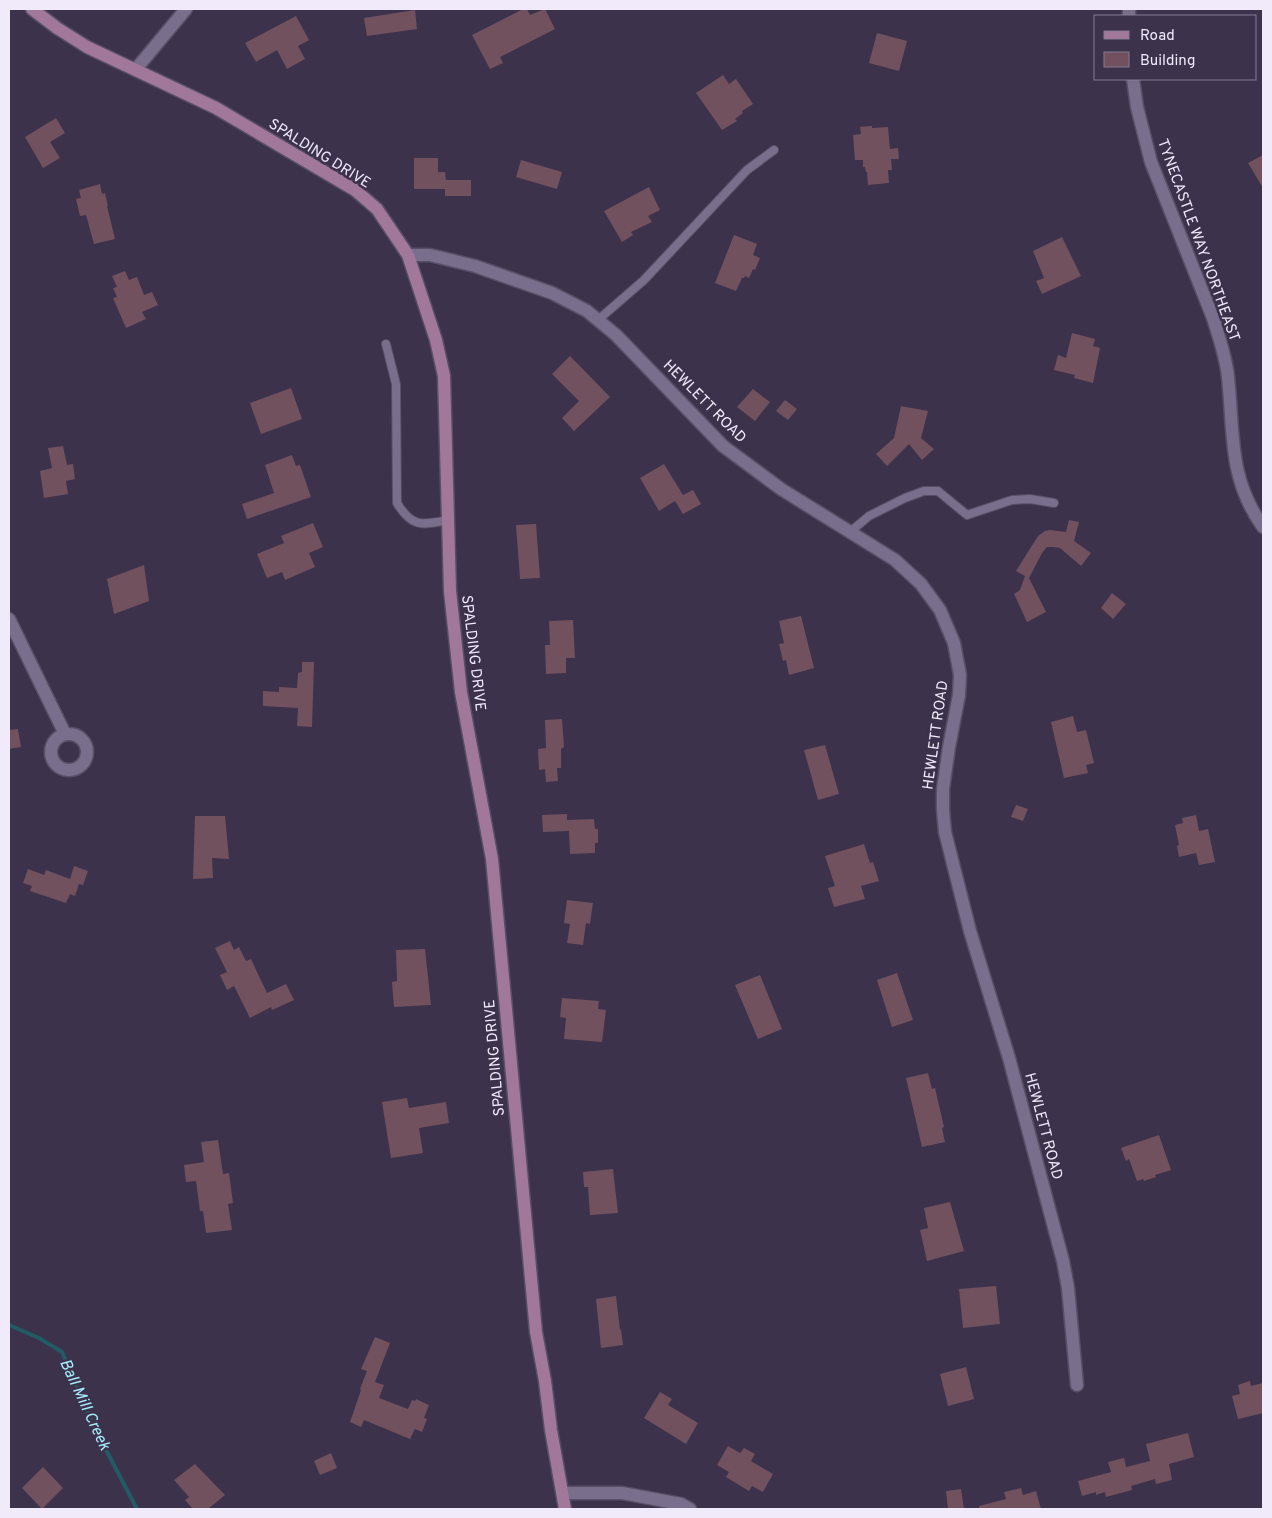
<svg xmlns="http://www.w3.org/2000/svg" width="1272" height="1518" viewBox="0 0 1272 1518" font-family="Overpass,sans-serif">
	<rect width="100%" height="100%" fill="#3c324c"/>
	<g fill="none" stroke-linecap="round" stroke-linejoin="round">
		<!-- stream -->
		<path stroke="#235b65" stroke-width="4" d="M9,1325L39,1338L62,1352L93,1425L137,1509"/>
	</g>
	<!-- building -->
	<path fill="#71515e" d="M523,9H527L530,15L545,9L555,29L500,57L503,63L490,69L472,35Z
		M415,10L417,29L367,36L364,18Z
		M296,16L309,40L298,46L305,59L287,69L277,50L256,62L245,43Z
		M877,33L907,41L899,71L869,63Z
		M723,75L729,84L736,79L753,104L742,111L743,113L735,119L737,121L722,130L696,93Z
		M56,118L65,133L50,142L60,158L43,168L25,137Z
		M872,126V128L888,127L890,149L898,148L899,159H891L892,170H888L889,183L868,185L867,172H866L865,167H863V160H855L853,135L861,134L860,127Z
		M1263,155V188L1248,163Z
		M414,158H438V172H445L446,180H471V196H445V189H414Z
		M521,160L562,172L557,189L516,177Z
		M100,184L102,194L105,193L108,206H107L115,239L94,244L86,215L80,216L76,199L81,198L79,190Z
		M649,187L660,210L648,216L652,222L631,232L633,235L622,242L604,211Z
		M734,235L757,244L753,255L760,258L755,270L753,269L749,278L745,276L744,278H742L736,291L715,283Z
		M1062,237L1081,276L1042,294L1036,281L1044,278L1033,251Z
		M125,271L129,280L137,277L144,295L152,292L158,305L142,312L146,319L126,328L113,298L117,297L113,288L117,287L112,276Z
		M1072,333L1095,339L1093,346L1100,348L1093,383L1074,378L1075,375L1054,370L1058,355L1066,358Z
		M570,356L610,397L574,431L562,418L579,401L552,374Z
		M291,388L302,419L261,434L250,403Z
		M753,389L770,402L755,421L737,407Z
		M785,400L797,409L788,420L776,411Z
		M901,406L928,411L921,438L934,449L922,460L909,444L887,466L876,454L894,438Z
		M63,446L67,465L73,464L75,479L66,481L68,494L44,498L40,471L52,468L48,448Z
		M292,455L296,466L300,465L311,497L247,519L242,504L274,493L265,465Z
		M664,464L683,495L693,490L701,504L683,514L675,501L659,511L640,478Z
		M1069,520L1079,522L1074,541L1091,553L1081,566L1060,548L1053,547H1047L1042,553L1029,578L1046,612L1027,622L1014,594L1020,590L1025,576L1016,571L1038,536L1045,531L1050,530L1066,532Z
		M313,523L323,547L309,553L315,567L285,580L282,572L267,578L257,554L284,543L281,536Z
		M536,524L540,578L520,579L516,525Z
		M144,565L149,601L114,614L107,579Z
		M1112,593L1126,604L1113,619L1101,608Z
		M801,616L814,668L789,675L786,660L783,661L779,644L784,643L779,621Z
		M573,620L575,658H566V673L546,674L545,645H550L549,621Z
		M302,662H314L312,727L297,726L298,708L263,706V691L279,692V687L297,688L298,673L302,672Z
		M1073,716L1077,732L1086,730L1094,763L1086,765L1088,773L1064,778L1051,722Z
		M562,719L564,747L561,749V768H557L558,781L546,782L545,769L539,770L538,749L546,748L545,720Z
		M18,729L21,747L9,749V730Z
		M825,745L839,794L818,800L804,750Z
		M1016,805L1028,809L1023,821L1011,817Z
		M567,814V820L594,819L595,829H598V843H595V853L570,854L569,831L543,832L542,815Z
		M1196,815L1199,831L1208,829L1215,862L1199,865L1196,853L1179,857L1177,846L1179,845L1175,825L1183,823L1182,818Z
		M195,816H225L229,859L212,858L213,878L193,879Z
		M864,844L870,863L873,862L879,881L861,886L865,899L834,907L828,888L835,886L825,856Z
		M74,866L88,871L83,885L79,884L75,896L70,894L66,903L30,891L32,886L23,883L28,869L44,875L46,870L70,879Z
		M567,900L593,903L590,924L586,923L583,945L567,943L570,924L564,923Z
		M230,941L234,950L239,947L246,961L251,959L267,993L286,984L294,1000L272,1010L271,1007L250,1018L234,986L227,990L220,975L227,972L215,948Z
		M425,949L431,1005L394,1007L392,982L397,981L396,950Z
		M897,973L913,1020L892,1027L877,980Z
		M760,975L782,1029L758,1039L735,985Z
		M562,998L599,1001L598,1009L606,1010L602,1042L564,1039L566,1018L560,1017Z
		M928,1073L932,1089L935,1088L944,1127L942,1128L945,1142L922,1147L906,1078Z
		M407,1098L409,1108L446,1102L449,1123L419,1128L423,1153L391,1158L382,1102Z
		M1159,1135L1171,1170L1155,1175L1156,1177L1144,1181L1143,1179L1137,1181L1129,1159L1126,1161L1121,1148Z
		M218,1140L223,1174L229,1173L233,1203L228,1204L232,1230L206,1233L203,1211H200L196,1181L186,1182L184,1165L204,1162L201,1142Z
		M613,1169L618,1213L590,1215L588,1187H584L583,1172Z
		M950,1202L964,1251L927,1261L920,1230L928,1228L924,1208Z
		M996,1286L1000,1324L963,1328L959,1289Z
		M616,1296L620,1330L621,1329L623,1345L601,1348L596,1299Z
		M375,1337L390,1343L375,1382L384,1385L379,1398L408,1409L412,1400L415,1401L416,1399L429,1405L424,1418L427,1419L422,1432L415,1429L410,1439L364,1420L361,1427L350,1422L361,1390L360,1389L367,1371L361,1369Z
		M966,1367L974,1399L948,1406L940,1374Z
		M1250,1381L1251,1386L1263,1383V1413L1238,1419L1232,1396L1240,1394L1238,1385Z
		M660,1392L672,1399L668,1405L698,1423L686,1444L644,1418Z
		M1188,1433L1194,1457L1169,1464L1172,1480L1156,1484L1155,1479L1131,1486L1132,1490L1106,1497L1105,1492L1096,1495V1492L1082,1496L1078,1481L1111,1472L1108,1462L1124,1458L1126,1467L1150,1461L1146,1444Z
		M728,1446L740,1453L744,1448L755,1454L751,1461L773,1474L763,1492L752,1486L749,1491L726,1477L729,1472L717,1465Z
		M331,1453L337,1468L320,1475L314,1461Z
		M195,1464L225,1495L208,1509H193L185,1500L189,1497L174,1480Z
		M43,1467L63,1488L42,1509L22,1488Z
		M1021,1488L1023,1495L1036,1491L1041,1509H979V1506L1006,1499L1004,1492Z
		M961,1489L964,1509H948L946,1491Z"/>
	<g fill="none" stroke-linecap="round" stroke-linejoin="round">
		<defs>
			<path id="lane" d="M598,320L644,280L747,170L774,150
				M386,344L396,384L397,503C412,528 422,525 448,520
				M850,532L869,516L905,498L924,491H938L967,515L1012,500L1030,499L1054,503"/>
			<path id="street" d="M1129,9V16
				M136,69L186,9
				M1133,79L1137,107L1151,162L1213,318C1219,337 1226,357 1228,377C1234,433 1228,478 1263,527
				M408,255H430L475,266L552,293L587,311L616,335L723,446L781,489L895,560L921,584L940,610L954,643L960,675L959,695L949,747L943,789V810L945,832L970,931L1009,1058L1063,1261L1068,1288L1077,1385
				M9,619L65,734
				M51 752a18 18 0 1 1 36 0a18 18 0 1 1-36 0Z
				M563,1493H622L681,1504L690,1509"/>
			<path id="secondary" d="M32,9L57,28L87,47L216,108L355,190L377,209L408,255L436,340L444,376L450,591L461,692L492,859L536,1332L545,1381L551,1430L565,1509"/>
		</defs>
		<!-- lane casing -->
		<use href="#lane" stroke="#584f66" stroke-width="10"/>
		<!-- street casing -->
		<use href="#street" stroke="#584f66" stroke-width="15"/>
		<!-- secondary casing -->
		<use href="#secondary" stroke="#584f66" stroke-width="15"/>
		<!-- lane -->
		<use href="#lane" stroke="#796e8c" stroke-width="8"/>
		<!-- street -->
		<use href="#street" stroke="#796e8c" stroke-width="12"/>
		<!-- secondary -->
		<use href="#secondary" stroke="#a1779a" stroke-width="12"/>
	</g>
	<g text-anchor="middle" stroke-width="5" stroke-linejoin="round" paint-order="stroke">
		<!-- street labels -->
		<g font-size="15" fill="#f0eafb" stroke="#3c324c">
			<text transform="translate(320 153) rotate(32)" y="5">SPALDING DRIVE</text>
			<text transform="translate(1199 240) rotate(70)" y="5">TYNECASTLE WAY NORTHEAST</text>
			<text transform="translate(705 401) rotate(45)" y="5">HEWLETT ROAD</text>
			<text transform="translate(474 653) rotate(83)" y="5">SPALDING DRIVE</text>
			<text transform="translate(935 735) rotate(-82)" y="5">HEWLETT ROAD</text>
			<text transform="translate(494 1058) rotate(-95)" y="5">SPALDING DRIVE</text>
			<text transform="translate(1044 1126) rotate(75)" y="5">HEWLETT ROAD</text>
		</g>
		<!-- water labels -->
		<g font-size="16" font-style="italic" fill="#a7edfa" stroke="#3c324c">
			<text transform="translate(86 1404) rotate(65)" y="6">Ball Mill Creek</text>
		</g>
	</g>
	<!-- border -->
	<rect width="1272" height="1518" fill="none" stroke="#f0eafb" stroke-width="20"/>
	<!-- legend -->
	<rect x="1094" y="15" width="162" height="65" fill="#3c324c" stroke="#847c92"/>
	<rect x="1104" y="31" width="25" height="8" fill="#a1779a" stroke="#847c92"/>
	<text x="1140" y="40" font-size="15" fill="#f0eafb">Road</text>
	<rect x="1104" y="52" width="25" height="15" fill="#71515e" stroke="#847c92"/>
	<text x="1140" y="65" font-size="15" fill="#f0eafb">Building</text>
</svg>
